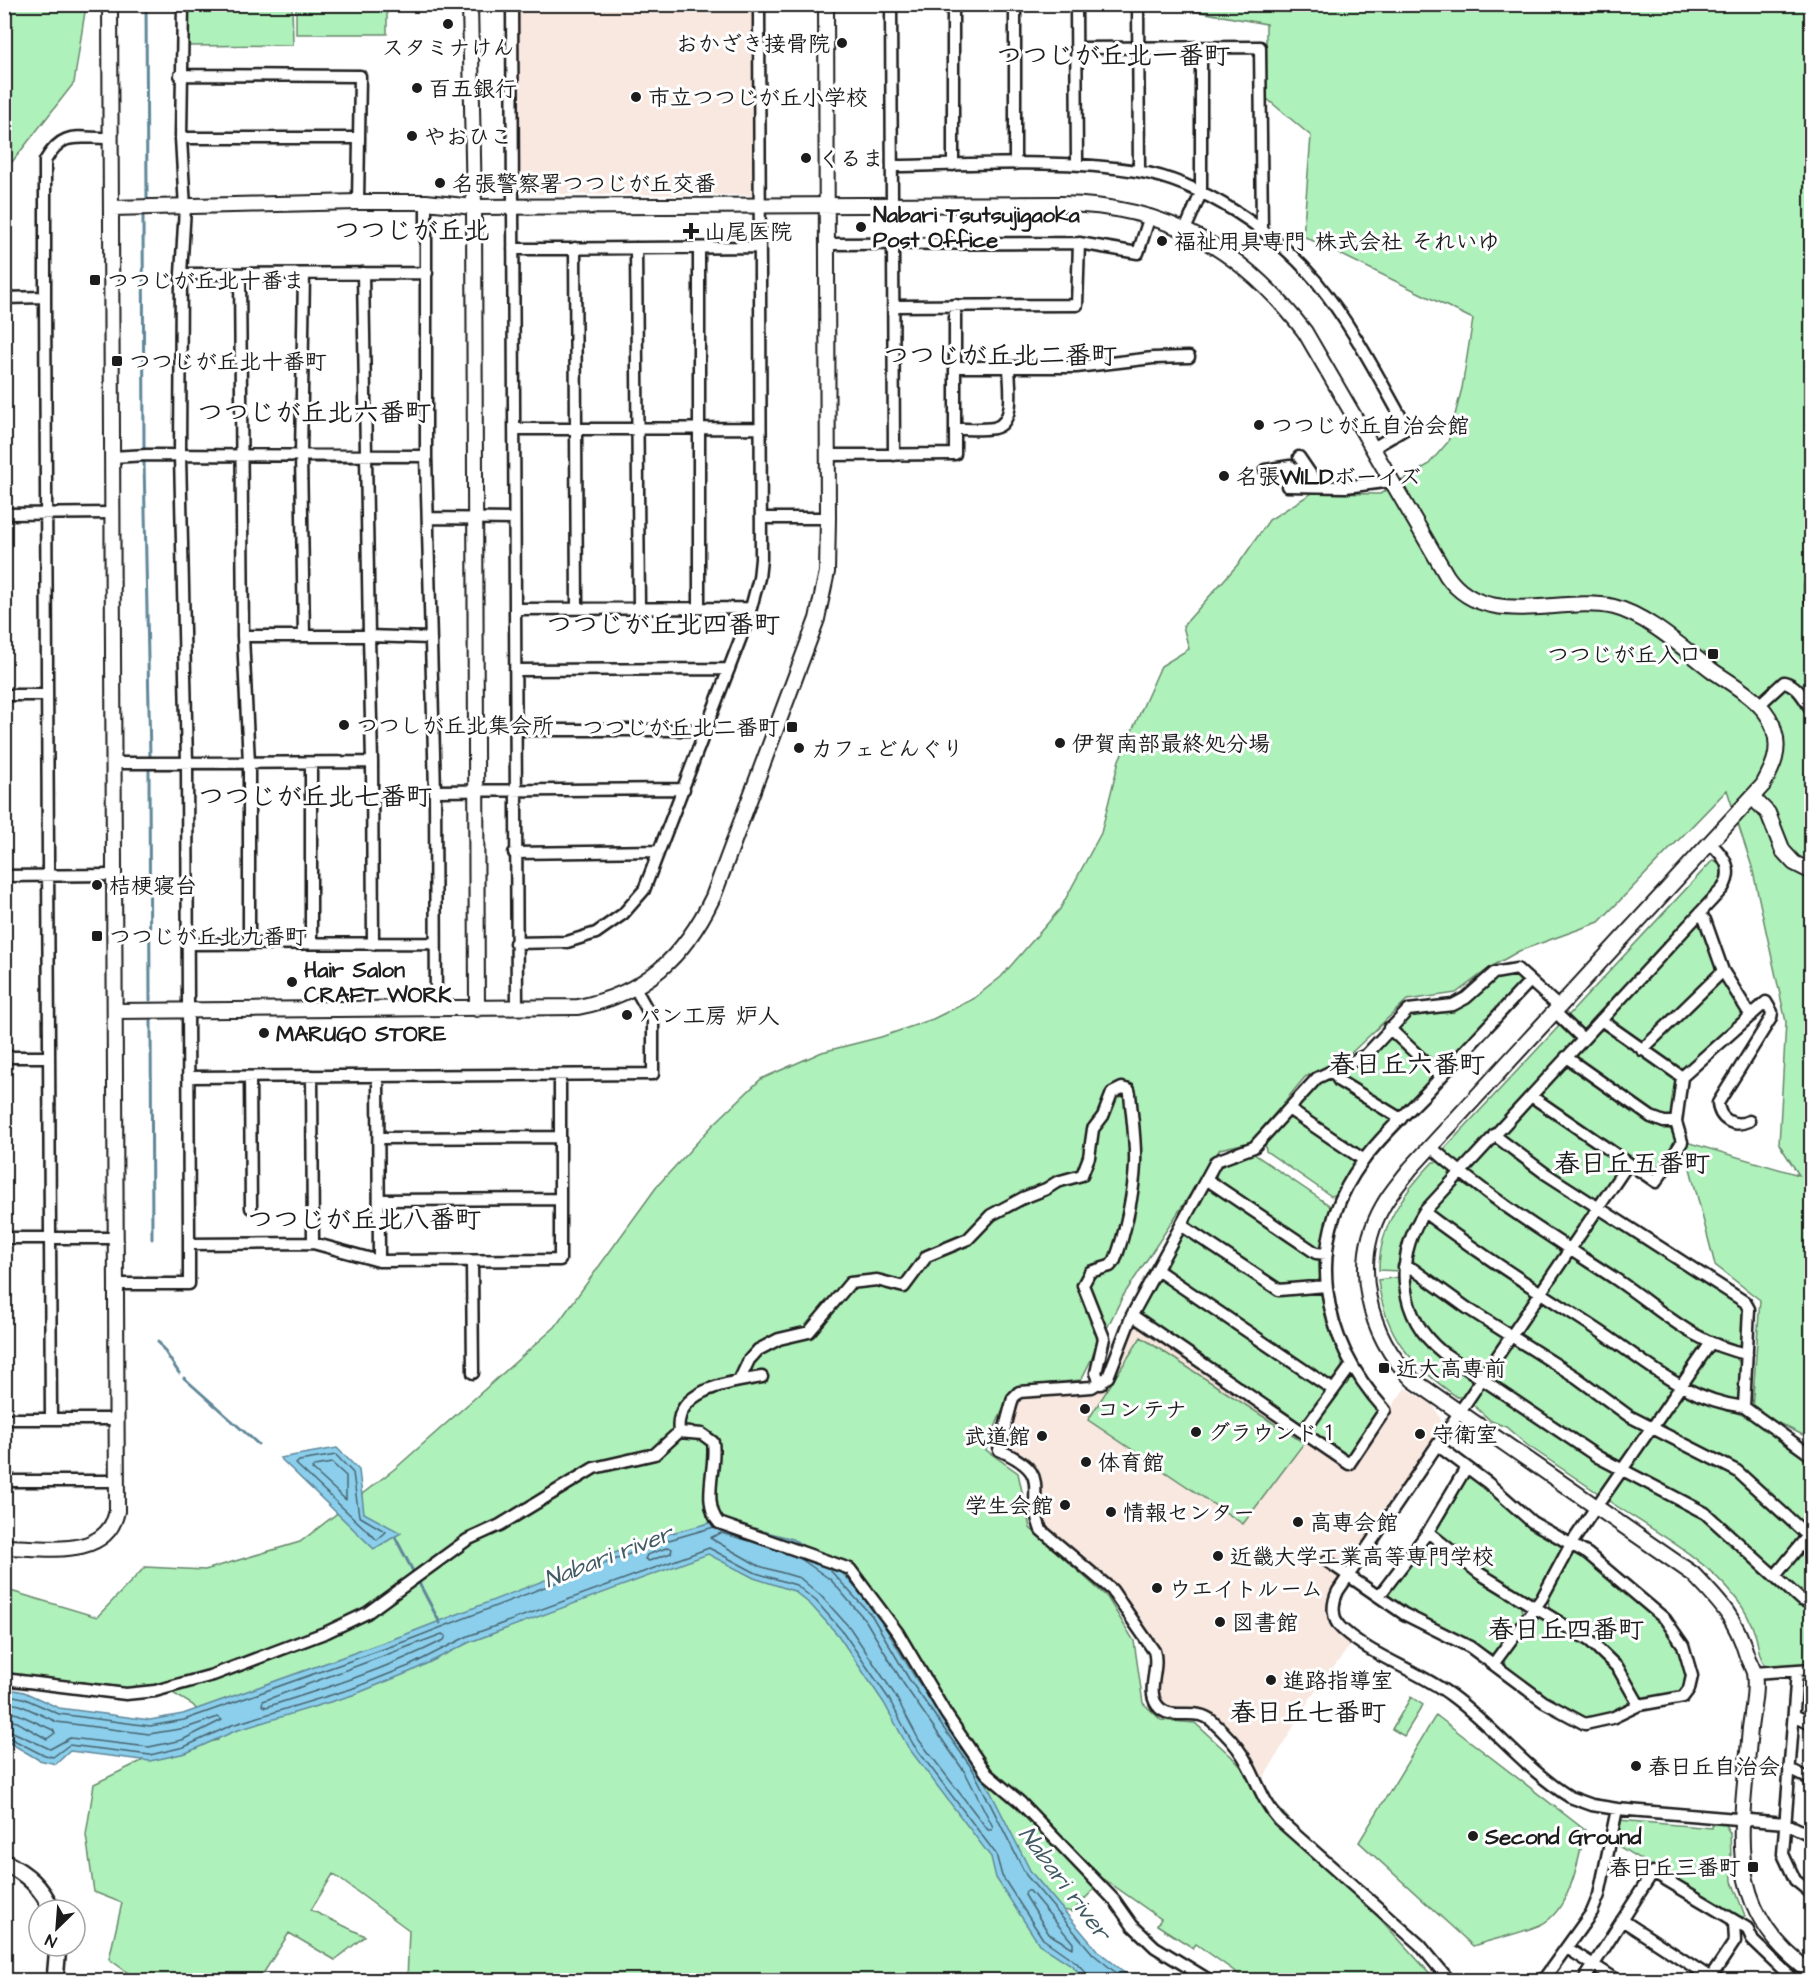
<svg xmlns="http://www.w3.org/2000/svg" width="1816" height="1985" viewBox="0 0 1816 1985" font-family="'Architects Daughter','Klee One',sans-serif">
	<rect width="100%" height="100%" fill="#fff"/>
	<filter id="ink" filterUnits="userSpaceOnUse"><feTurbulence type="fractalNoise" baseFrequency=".0167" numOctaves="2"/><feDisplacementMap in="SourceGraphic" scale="12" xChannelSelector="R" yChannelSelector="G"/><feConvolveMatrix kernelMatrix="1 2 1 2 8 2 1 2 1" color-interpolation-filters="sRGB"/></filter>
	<g filter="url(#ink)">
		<!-- built -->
		<path fill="#f8e8e0" d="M517,5H754L755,189L752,195L520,194L518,189Z
			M1139,1327L1348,1469L1405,1388L1433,1404L1444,1426L1335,1586L1328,1607L1329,1619L1338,1632L1352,1643L1309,1700L1262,1781L1250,1757L1215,1717L1204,1710L1165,1705L1158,1694L1161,1659L1148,1630L1116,1586L1046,1527L1035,1466L1024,1456L1010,1449L1007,1442L1018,1402L1023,1397L1103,1388L1111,1381L1133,1328Z"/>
		<!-- green -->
		<path fill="#aff1ba" stroke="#66866b" stroke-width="1.5" d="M5,4L86,5L74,83L5,171Z
			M188,5H292L293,45L189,46Z
			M296,5H387V34H296Z
			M1162,5H1811V1439L1752,1410L1760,1300L1715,1265L1683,1141L1799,1175L1779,1144L1786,1022L1752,867L1727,790L1599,922L1519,951L1491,967L1456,993L1407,1000L1349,1055L1305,1077L1251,1142L1220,1149L1123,1296L1081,1380L1014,1387L1009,1393L986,1450L1018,1473L1030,1528L1107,1597L1134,1641L1143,1703L1161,1720L1195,1723L1231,1756L1436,1980H1247L1196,1944L1193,1948L1157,1925L1161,1919L1104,1879L1072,1912L1014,1899L1085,1980H407L409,1930L333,1874L311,1910L365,1936L335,1960L289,1933L259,1980H138L109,1959L122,1903L94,1892L86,1835L94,1784L156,1754L218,1740L214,1730L193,1705L161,1686L150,1685L103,1695L5,1672L4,1589L97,1617L145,1567L205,1570L300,1542L397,1467L555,1327L658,1185L713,1125L761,1079L822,1052L881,1037L933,1019L973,999L1001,977L1060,909L1101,833L1119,760L1161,666L1189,649L1183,626L1240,562L1269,520L1312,493L1380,494L1428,465L1448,442L1462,388L1473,319L1303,236L1311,136L1266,98V24Z
			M1713,860L1722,864L1720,884L1582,1034L1566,1018Z
			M1695,925L1702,926L1716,965L1715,972L1645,1041H1638L1610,1023L1609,1016Z
			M1510,973L1519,978L1520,986L1444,1066L1437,1067L1399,1032V1026L1410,1014L1422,1011H1448L1492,979Z
			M1718,982L1724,983L1741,1010V1018L1686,1069H1680L1654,1053L1652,1045Z
			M1561,1024L1578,1039L1463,1164H1455L1445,1155V1148Z
			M1604,1030L1674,1077L1676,1082L1674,1114L1667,1118L1654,1114L1577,1062L1575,1054L1597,1031Z
			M1386,1039H1393L1431,1074L1432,1081L1404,1111C1391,1111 1355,1087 1343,1079L1344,1071L1369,1059Z
			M1562,1068H1569L1648,1121L1669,1127L1677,1142L1657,1172L1649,1174L1541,1099L1540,1093Z
			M1328,1079L1361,1102L1391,1117V1124L1366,1151L1360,1152L1300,1113V1105L1321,1082Z
			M1533,1105L1618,1163L1619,1170L1600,1197L1594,1198L1504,1138V1130L1526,1107Z
			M1294,1118L1353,1159L1355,1165L1339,1194L1331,1196L1266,1151L1265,1144L1287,1119Z
			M1491,1145H1499L1588,1206L1590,1212L1571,1240L1565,1242L1470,1176L1469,1170Z
			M1247,1153L1254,1154L1329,1205L1332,1212L1323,1246L1316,1249L1217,1181C1212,1162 1233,1159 1247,1153Z
			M1433,1162H1440L1449,1170L1450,1178C1420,1210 1404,1226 1400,1271L1379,1270C1379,1226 1404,1192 1433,1162Z
			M1457,1183H1463L1500,1211L1559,1249L1560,1256L1542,1282L1535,1284L1434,1215V1208Z
			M1213,1189L1318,1259L1321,1277L1316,1283L1279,1285L1192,1226L1190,1219L1206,1190Z
			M1604,1215L1706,1285L1740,1304L1745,1311V1345L1738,1348L1712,1340L1581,1252L1578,1244L1597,1217Z
			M1422,1222H1429L1474,1256L1530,1291L1532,1298L1513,1325L1506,1327L1450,1292L1412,1262L1409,1255Z
			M1188,1234L1284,1294L1317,1292L1322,1296L1330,1332L1342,1360V1367L1334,1379L1327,1381L1168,1272L1166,1265L1181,1236Z
			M1575,1258L1647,1306L1682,1334L1704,1346L1680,1382L1551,1294L1549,1287L1568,1260Z
			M1414,1275L1501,1333L1502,1341L1483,1368C1461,1368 1423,1332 1416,1311C1412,1301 1411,1289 1408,1278Z
			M1399,1277C1404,1330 1430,1350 1472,1376L1473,1381L1462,1397H1457C1412,1365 1385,1338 1378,1280Z
			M1163,1280L1322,1387L1323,1394L1305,1422L1297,1423L1143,1318L1140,1311L1156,1281Z
			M1539,1302H1547L1674,1388L1652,1424L1522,1336L1520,1331Z
			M1141,1337L1304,1443L1243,1524L1088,1420Z
			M1518,1344L1646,1431L1622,1467L1492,1379L1491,1373L1510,1346Z
			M1710,1349C1747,1360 1742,1358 1740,1396L1734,1401L1686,1385Z
			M1346,1378H1353L1377,1406V1414L1351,1453L1344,1454L1313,1434L1312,1427Z
			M1488,1386L1616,1473L1601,1495L1527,1445L1506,1427L1491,1421L1472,1404L1484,1387Z
			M1681,1392L1750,1418L1811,1462L1810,1526H1804L1747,1474L1657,1426Z
			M1650,1433L1739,1478L1798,1532V1539L1777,1565L1769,1566L1701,1505L1625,1468Z
			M1621,1475L1691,1508L1769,1575L1799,1605L1811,1607V1664L1768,1667C1758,1660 1759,1645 1755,1634C1751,1622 1745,1610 1738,1601C1706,1557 1650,1529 1606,1499Z
			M1471,1477L1485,1486L1519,1518L1563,1548L1539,1595L1527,1597C1509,1586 1437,1547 1436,1527L1466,1478Z
			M1811,1539V1598L1805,1597L1784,1579L1783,1572Z
			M1427,1542H1433L1521,1607L1523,1617L1494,1655L1407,1611L1388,1596L1391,1587Z
			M1577,1553L1671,1633C1682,1651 1693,1675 1679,1694L1647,1700L1642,1699L1622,1668L1549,1609L1548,1596L1570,1556Z
			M1539,1618C1583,1635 1608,1660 1631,1701L1629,1706C1617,1710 1605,1718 1593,1720C1571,1724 1522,1679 1505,1665L1504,1659L1530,1623Z
			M1411,1697L1423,1705L1404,1736L1392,1729Z
			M1436,1715L1585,1830C1579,1859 1570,1911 1540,1925C1519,1934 1494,1939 1473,1946L1359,1842Z
			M1618,1820L1712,1828L1713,1821L1724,1823L1730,1833L1732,1881L1745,1916L1739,1918L1613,1843Z"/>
		<!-- water -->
		<path fill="#8bcfec" stroke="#5f8799" stroke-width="1.5" d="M337,1448L359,1470L364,1513L401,1533L374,1549L280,1458Z
			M721,1520L793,1539L840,1570L876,1612L914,1676L978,1767L1031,1872L1097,1950L1134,1980H1085L1073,1966L1039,1944L996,1878L991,1857L908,1747L884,1703L838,1635L811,1605L794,1591L754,1578L708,1554L470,1642L412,1671L353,1695L235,1731L186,1753L150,1761L70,1751L56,1764L39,1760L5,1740V1688L24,1692L59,1708L150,1720L183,1714L404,1635L653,1538Z"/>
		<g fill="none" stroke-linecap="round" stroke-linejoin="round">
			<!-- shore -->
			<path stroke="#48646f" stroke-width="1.5" d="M336,1455L353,1473L359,1516L386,1532L377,1540L296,1464L299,1461Z
				M332,1463L346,1476V1500L312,1469L314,1466Z
				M750,1541L721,1533L710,1538L759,1566L800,1578L821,1596L850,1628L895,1695L919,1740L988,1830H992L993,1827L966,1774L903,1683L866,1621L831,1580L801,1559
				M669,1547L672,1549L671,1553L649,1561L645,1559L647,1555Z
				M829,1569L872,1616L909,1679L973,1770L1026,1875L1093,1954L1125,1980
				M442,1634L446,1636L444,1640C386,1669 327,1688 266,1707L262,1705L263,1701Z
				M4,1694L23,1698L59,1714L150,1726L184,1720L406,1641L655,1544L714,1527
				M4,1702L20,1705L57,1722L149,1734L186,1728L218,1717L222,1720L182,1740L149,1747L70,1738L50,1749L4,1728
				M4,1711L18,1714L53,1730L55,1733L47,1739L17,1722L4,1719
				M4,1735L41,1754L53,1757L69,1745L150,1755L184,1747L232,1725L351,1689L409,1666L468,1636L709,1548L756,1573L796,1585L816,1601L843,1632L889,1699L913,1744L996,1854L1002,1876L1043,1939L1076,1962L1088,1975L1089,1980
				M1026,1891H1030L1073,1943V1948L1049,1934L1025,1895Z"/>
			<!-- stream -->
			<path stroke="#5f8799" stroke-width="3" d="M146,4L147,199
				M143,216L144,448
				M144,462L150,757
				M149,771L150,1000
				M151,1021L152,1239
				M158,1341L179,1373
				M184,1378L258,1444
				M395,1537L415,1575
				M418,1581L440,1623"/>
			<defs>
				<path id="minor" d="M183,4L181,138L185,208L181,274L180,455L187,763L189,1244L313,1243L379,1261L560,1260V1075
					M512,4L517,1009
					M891,4L892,205
					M953,4V165
					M1015,4V164
					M1076,4L1077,164
					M1138,4L1139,171
					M1077,48L1260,47L1262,230
					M180,75L360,76L358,202
					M181,138H359
					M892,166C973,165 1057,158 1137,171C1202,182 1274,231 1316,281C1352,325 1379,378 1407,428L1373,448
					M426,202V456L435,791L436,1009
					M1185,230L1201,193V48
					M893,243L894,455
					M827,244L1079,243L1138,253L1150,216
					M575,248L577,608
					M636,248L639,608
					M699,248V608
					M513,249L760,247
					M363,273L369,636L429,638
					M181,274L427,273
					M240,274L243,636
					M45,297L51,1419
					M4,298L45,297V161C63,129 78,139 111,138
					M893,306L1077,305L1079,243
					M955,367H1076L1153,358L1189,357
					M514,429L760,428
					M955,429C967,429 982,430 994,428C1017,423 1009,383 1009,367
					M827,455L955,454V305
					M112,457L147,455L426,456
					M1299,457L1314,479
					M1265,470L1290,466L1317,484
					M1287,486L1346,487L1392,481
					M4,514L113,513
					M429,518L514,519
					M761,518H828
					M515,609L751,608
					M304,636L301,455L304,274
					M515,670L729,669
					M4,695H47
					M1759,705L1784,682C1798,685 1805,700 1812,711
					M516,730H705
					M372,762L373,944
					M113,763C199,763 286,763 372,762L369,636H243L249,763V944
					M311,763V943
					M1811,783L1812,775
					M435,791L684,789
					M1711,844C1725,857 1734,870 1723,888L1424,1212C1394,1259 1398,1316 1442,1352L1598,1457L1705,1513L1801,1600L1812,1603
					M514,853L659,851
					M4,876L114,875
					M1699,914L1705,920L1723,971L1751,1016
					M515,943L567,942L596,933L623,914L644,890L748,619L759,578L761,559L759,4
					M188,944L435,943
					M1555,1012L1580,1036
					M1601,1020L1682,1077
					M1389,1028L1441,1077
					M1642,1050L1723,971
					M4,1057H49
					M1566,1057L1651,1117L1664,1122H1676
					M1333,1071L1339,1081L1401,1119
					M312,1076L313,1243
					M378,1076L379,1261
					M189,1077L653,1074V1020L635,988
					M250,1077L251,1208
					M1531,1096L1656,1182L1682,1142L1676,1122L1682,1077L1766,1002L1772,1012L1771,1018L1718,1103C1719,1119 1733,1128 1749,1121
					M1290,1110L1364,1160
					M1494,1135L1546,1174L1745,1302L1749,1309L1744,1407L1812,1456
					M379,1138L559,1137
					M1431,1147C1489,1199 1553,1238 1617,1280C1663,1311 1692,1343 1747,1354
					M1628,1164L1338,1591C1332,1603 1331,1619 1342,1629C1374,1658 1418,1670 1452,1696C1493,1726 1526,1770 1570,1797L1592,1805L1617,1809L1785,1823L1812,1836
					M1206,1179L1316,1253L1327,1254
					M379,1200L560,1199
					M1424,1212C1479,1254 1537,1290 1595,1328C1643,1359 1684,1400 1744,1407
					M1181,1225L1279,1290L1326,1286
					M4,1238H116
					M472,1261L473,1373
					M1404,1267L1413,1269L1467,1308L1576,1377L1629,1416L1737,1471L1807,1535
					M1157,1270L1332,1389
					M116,1284H189V1244
					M1132,1315L1349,1464L1385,1410C1320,1338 1303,1243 1363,1161C1381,1136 1406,1114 1428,1091C1462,1054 1496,1017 1530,981
					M739,1381L749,1360L758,1350L779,1339L809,1332L850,1283L877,1280L904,1287L927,1256L968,1239L991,1215L1023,1198L1046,1189L1057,1182L1082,1175L1089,1157L1093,1129L1103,1116L1112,1093L1122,1088L1129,1090L1130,1094C1132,1117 1136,1141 1135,1164C1134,1191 1125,1235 1115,1260L1110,1266L1090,1272L1083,1285L1104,1338L1096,1373L1101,1384
					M4,1419H117
					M1652,1428L1710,1344
					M679,1432C673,1389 731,1382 762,1377
					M1303,1432L1351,1366
					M4,1481H117
					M1601,1500L1651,1428
					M1428,1532L1479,1573L1590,1641L1618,1668L1639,1705
					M1327,1561L1404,1614L1470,1647L1544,1702L1585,1724L1612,1718L1639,1705L1683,1697L1689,1689L1692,1676L1683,1645L1665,1619L1588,1554L1532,1522L1488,1483L1437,1445
					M1775,1576L1811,1532
					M1379,1596L1428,1532L1466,1468
					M1494,1663L1542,1598L1571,1544L1596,1507
					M1797,1671L1783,1854L1795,1880L1812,1894
					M1754,1673L1812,1669
					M4,1679L126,1694L155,1691L213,1675L327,1632L367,1613L467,1540L500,1525L594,1468L655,1454L679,1432L702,1434L713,1442C717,1466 701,1503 719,1523L850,1569L898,1633L946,1714L987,1774L1020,1802L1115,1901L1132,1925L1155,1947L1209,1980
					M1794,1715L1812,1724
					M1789,1769L1812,1780
					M1622,1920L1714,1980
					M1567,1948L1617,1980
					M1449,1980L1420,1945L1279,1820C1262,1801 1256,1777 1243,1756C1235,1743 1223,1731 1212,1721C1196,1706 1170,1723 1157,1705C1146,1690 1160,1668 1154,1651L1112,1590L1041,1530C1024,1488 1056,1475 999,1450L1013,1398L1019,1392L1092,1387L1108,1377L1132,1315L1216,1161L1254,1147L1317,1078L1366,1055L1408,1010L1453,1005L1466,998L1494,973L1517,969L1559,1007
					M1543,1980L1592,1912L1599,1895L1617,1809
					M1584,1980L1653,1872L1747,1928L1753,1941L1794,1980
					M1709,1980L1735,1941L1734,1922"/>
				<path id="tertiary" d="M470,4L474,207L477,1009
					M112,208L358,202H426L474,207L1061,204C1166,205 1243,250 1305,332L1447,576C1485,631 1560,595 1614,607C1647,615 1685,650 1713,671C1729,682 1747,692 1760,706C1767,713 1772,721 1774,730C1781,751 1773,767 1763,785L1410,1169C1401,1181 1390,1193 1383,1206C1350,1263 1368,1335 1413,1380L1693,1574C1720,1602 1736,1618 1747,1656C1749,1662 1753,1668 1754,1673C1757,1690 1752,1711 1750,1728C1743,1827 1718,1906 1812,1973
					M1812,586V599
					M1753,798L1768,813L1783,851L1794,863L1812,872
					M115,1011L578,1007C645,994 684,957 713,897L817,619L827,572L828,518L826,4
					M4,1547C42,1547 107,1561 117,1511L110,4"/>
				<path id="secondary" d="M4,1862C27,1874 41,1886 52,1910
					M55,1980L58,1946"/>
			</defs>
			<!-- minor casing -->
			<use href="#minor" stroke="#1c1c1c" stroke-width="15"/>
			<!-- tertiary casing -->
			<use href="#tertiary" stroke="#1c1c1c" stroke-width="18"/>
			<!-- secondary casing -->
			<use href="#secondary" stroke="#1c1c1c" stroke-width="20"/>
			<!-- minor -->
			<use href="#minor" stroke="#fff" stroke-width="10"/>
			<!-- tertiary -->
			<use href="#tertiary" stroke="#fff" stroke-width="14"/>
			<!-- secondary -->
			<use href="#secondary" stroke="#fff" stroke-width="15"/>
		</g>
	</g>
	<!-- markers -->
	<g fill="#1c1c1c" stroke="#fff" stroke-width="2">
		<circle cx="448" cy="24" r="6"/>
		<circle cx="842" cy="43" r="6"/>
		<circle cx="417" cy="88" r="6"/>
		<circle cx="636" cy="97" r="6"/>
		<circle cx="412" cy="136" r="6"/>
		<circle cx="806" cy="158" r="6"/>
		<circle cx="440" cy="183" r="6"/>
		<circle cx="861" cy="227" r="6"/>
		<path d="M688 222h6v6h6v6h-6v6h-6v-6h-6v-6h6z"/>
		<circle cx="1162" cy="241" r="6"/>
		<rect x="89" y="274" width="12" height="12" rx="3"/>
		<rect x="111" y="355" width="12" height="12" rx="3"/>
		<circle cx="1259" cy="425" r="6"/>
		<circle cx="1224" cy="476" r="6"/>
		<rect x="1707" y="648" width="12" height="12" rx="3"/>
		<circle cx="344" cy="725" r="6"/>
		<rect x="786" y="721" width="12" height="12" rx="3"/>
		<circle cx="1060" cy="743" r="6"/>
		<circle cx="799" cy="748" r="6"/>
		<circle cx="97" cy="885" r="6"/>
		<rect x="91" y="930" width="12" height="12" rx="3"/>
		<circle cx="292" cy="982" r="6"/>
		<circle cx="627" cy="1015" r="6"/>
		<circle cx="264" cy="1033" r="6"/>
		<rect x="1378" y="1362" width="12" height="12" rx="3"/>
		<circle cx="1085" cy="1409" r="6"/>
		<circle cx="1196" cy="1432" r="6"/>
		<circle cx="1420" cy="1434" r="6"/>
		<circle cx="1042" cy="1436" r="6"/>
		<circle cx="1086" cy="1462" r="6"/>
		<circle cx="1065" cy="1505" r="6"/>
		<circle cx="1111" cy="1512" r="6"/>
		<circle cx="1298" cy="1522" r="6"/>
		<circle cx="1218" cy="1556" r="6"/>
		<circle cx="1157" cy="1588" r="6"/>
		<circle cx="1220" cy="1622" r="6"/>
		<circle cx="1271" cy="1680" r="6"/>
		<circle cx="1636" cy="1766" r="6"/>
		<circle cx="1473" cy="1836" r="6"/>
		<rect x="1747" y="1861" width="12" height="12" rx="3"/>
	</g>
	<g text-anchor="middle" stroke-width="6" stroke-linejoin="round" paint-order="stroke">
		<!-- poi labels -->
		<g font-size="22" font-weight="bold" fill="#1c1c1c" stroke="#fff" text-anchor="start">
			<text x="830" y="51" text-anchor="end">おかざき接骨院</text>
			<text x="448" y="55" text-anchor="middle">スタミナけん</text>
			<text x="429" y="96">百五銀行</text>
			<text x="648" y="105">市立つつじが丘小学校</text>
			<text x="424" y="144">やおひこ</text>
			<text x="818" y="166">くるま</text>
			<text x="452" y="191">名張警察署つつじが丘交番</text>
			<text x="873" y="222">Nabari Tsutsujigaoka<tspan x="873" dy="25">Post Office</tspan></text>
			<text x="704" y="239">山尾医院</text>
			<text x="1174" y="249">福祉用具専門 株式会社 それいゆ</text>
			<text x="107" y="288">つつじが丘北十番ま</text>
			<text x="129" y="369">つつじが丘北十番町</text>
			<text x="1271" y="433">つつじが丘自治会館</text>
			<text x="1236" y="484">名張WILDボーイズ</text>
			<text x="1701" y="662" text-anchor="end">つつじが丘入口</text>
			<text x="356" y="733">つつしが丘北集会所</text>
			<text x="780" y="735" text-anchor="end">つつじが丘北二番町</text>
			<text x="1072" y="751">伊賀南部最終処分場</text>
			<text x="811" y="756">カフェどんぐり</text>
			<text x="109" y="893">桔梗寝台</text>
			<text x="109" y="944">つつじが丘北九番町</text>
			<text x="304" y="977">Hair Salon<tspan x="304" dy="25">CRAFT WORK</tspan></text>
			<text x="639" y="1023">パン工房 炉人</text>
			<text x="276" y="1041">MARUGO STORE</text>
			<text x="1396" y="1376">近大高専前</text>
			<text x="1097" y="1417">コンテナ</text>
			<text x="1208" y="1440">グラウンド１</text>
			<text x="1432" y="1442">守衛室</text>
			<text x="1030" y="1444" text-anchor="end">武道館</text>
			<text x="1098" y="1470">体育館</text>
			<text x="1053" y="1513" text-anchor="end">学生会館</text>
			<text x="1123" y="1520">情報センター</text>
			<text x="1310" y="1530">高専会館</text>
			<text x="1230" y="1564">近畿大学工業高等専門学校</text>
			<text x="1169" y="1596">ウエイトルーム</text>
			<text x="1232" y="1630">図書館</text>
			<text x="1283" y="1688">進路指導室</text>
			<text x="1648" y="1774">春日丘自治会</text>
			<text x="1485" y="1844">Second Ground</text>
			<text x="1741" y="1875" text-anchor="end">春日丘三番町</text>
		</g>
		<!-- water labels -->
		<g font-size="24" font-style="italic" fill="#435b65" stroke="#fff">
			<text transform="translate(608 1556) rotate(-21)" y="8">Nabari river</text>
			<text transform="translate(1065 1883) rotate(53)" y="8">Nabari river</text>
		</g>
		<!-- quarter labels -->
		<g font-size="26" font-weight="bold" fill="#1c1c1c" stroke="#fff">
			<text x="1113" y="64">つつじが丘北一番町</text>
			<text x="412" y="239">つつじが丘北</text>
			<text x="1000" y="364">つつじが丘北二番町</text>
			<text x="314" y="421">つつじが丘北六番町</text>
			<text x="663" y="633">つつじが丘北四番町</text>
			<text x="315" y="805">つつじが丘北七番町</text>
			<text x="1407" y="1073">春日丘六番町</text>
			<text x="1632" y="1172">春日丘五番町</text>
			<text x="364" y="1228">つつじが丘北八番町</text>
			<text x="1566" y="1638">春日丘四番町</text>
			<text x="1308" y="1721">春日丘七番町</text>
		</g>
	</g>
	<!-- margin -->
	<rect width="1816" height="1985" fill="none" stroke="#fff" stroke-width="24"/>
	<rect x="12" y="12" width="1792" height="1961" fill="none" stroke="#1c1c1c" stroke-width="2" filter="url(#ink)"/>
	<!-- north arrow -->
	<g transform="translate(57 1928) rotate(205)"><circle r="28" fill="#ffffff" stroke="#a4a4a4" stroke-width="1.5"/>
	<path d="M0-4.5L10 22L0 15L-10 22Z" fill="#1c1c1c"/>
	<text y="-9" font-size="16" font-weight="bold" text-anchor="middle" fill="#1c1c1c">N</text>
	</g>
</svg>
